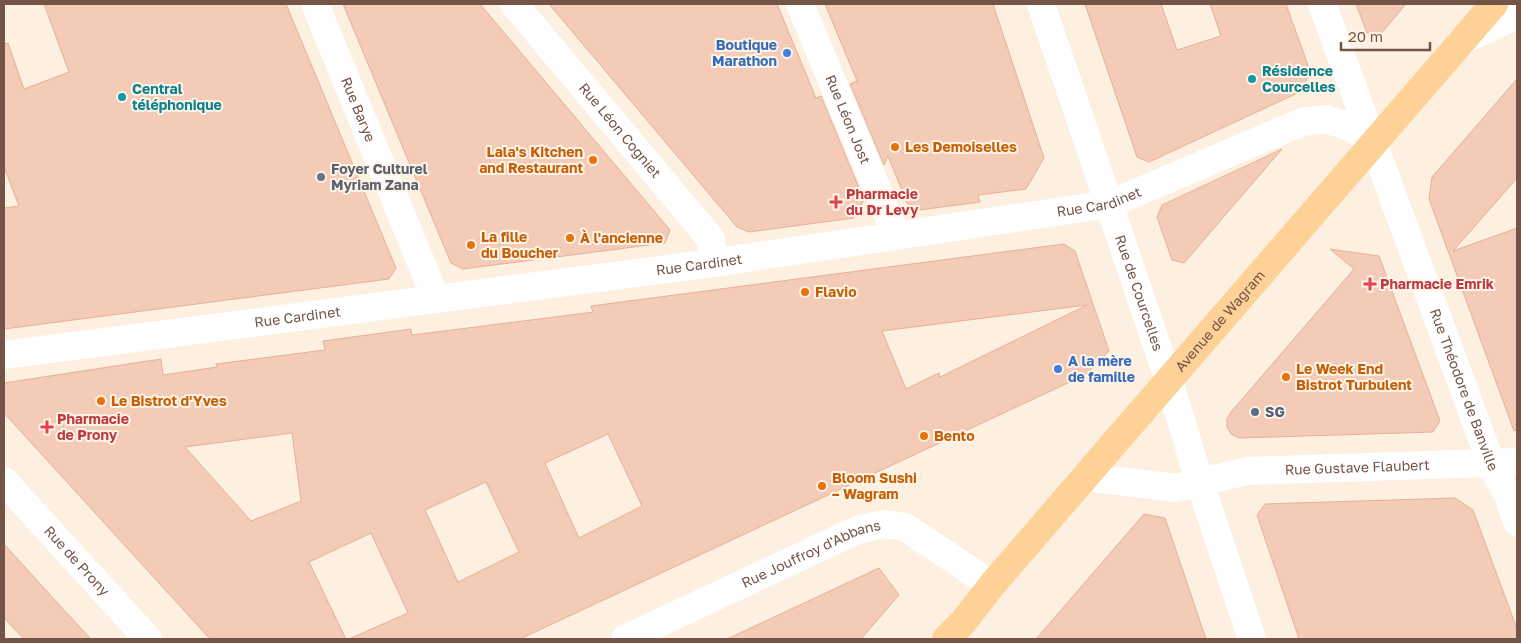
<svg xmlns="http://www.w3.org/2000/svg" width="1521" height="643" viewBox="0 0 1521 643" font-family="'Golos Text',sans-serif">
	<rect width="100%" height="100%" fill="#fdf0e0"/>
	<!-- building -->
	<path fill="#f3cbb7" stroke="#e6b097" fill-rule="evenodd" d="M44,4H286L396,268L389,279L4,329V208L19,206L4,167V44L8,43L24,89L69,72Z
		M343,4H480L670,230L665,243L463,269L451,263Z
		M549,4H777L816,98L821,96L864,200L854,218L749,232L737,227Z
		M825,4H993L1044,158L1026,189L978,195L980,202L919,210L907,203L888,156L884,165L850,84L857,81Z
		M1085,4H1161L1177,50L1221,36L1210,4H1286L1310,71L1302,91L1149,162L1137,157Z
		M1356,4H1406L1380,35L1367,33Z
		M1517,79V178L1453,251L1517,228V430L1514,431L1429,199L1432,177Z
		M1282,149L1184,263L1172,260L1157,217L1162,205Z
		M1064,244L1075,251L1109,351L1085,375L520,639H349L408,613L371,533L309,562L346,639H210L4,413V383L161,359L163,375L217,367L216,364L325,350L323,341L411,329L412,335L563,316L593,312L591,306ZM1087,305L940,377L939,373L906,389L882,331ZM292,433L301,501L251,521L185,447ZM608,434L642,506L579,538L545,463ZM486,482L519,552L458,582L425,510Z
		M1330,249L1379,256L1440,421L1433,432L1239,438L1231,434L1227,427V419L1231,412L1354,269Z
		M1455,498L1473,510L1517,629V639H1299L1257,515L1265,504Z
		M1144,514L1165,518L1206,639H1036Z
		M4,544L63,609L91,639H24L4,618Z
		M879,568L899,595L861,639H727Z"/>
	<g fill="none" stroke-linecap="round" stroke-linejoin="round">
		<!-- minor -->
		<g stroke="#fff" stroke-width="28">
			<path id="s1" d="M315,4L436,299"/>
			<path id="s2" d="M514,4L711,239L713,263"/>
			<path id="s3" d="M800,4L896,235"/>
			<path id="s4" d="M1041,4L1169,381L1200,483L1252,639"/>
			<path id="s5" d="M1322,4L1491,463L1509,498L1517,522"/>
			<path d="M1461,41L1517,15"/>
			<path id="s6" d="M4,355L713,263L1110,204L1302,122L1325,119L1348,126L1374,143"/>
			<path id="s7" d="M1085,477L1177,488L1247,471L1517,462"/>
			<path id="s8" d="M4,481L148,639"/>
			<path id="s9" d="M625,639L857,530L884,524L905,527L992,585"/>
		</g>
		<!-- major -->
		<path stroke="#fed196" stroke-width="28" id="s10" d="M946,639L964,621L992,585L1085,477L1494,4"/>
	</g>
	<!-- markers -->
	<g fill="#3f7fe0" stroke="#fff4e7" stroke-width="2">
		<circle cx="787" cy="53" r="5"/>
		<circle cx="1058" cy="369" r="5"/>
	</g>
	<g fill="#0f9aa8" stroke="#fff4e7" stroke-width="2">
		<circle cx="1252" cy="79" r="5"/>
		<circle cx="122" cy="97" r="5"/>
	</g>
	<g fill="#e8710a" stroke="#fff4e7" stroke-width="2">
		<circle cx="895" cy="147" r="5"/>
		<circle cx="593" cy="160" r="5"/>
		<circle cx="570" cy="238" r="5"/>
		<circle cx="471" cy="245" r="5"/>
		<circle cx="805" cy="292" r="5"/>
		<circle cx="1286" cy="377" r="5"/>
		<circle cx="101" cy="401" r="5"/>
		<circle cx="924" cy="436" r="5"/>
		<circle cx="822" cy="486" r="5"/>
	</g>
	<circle fill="#6b7280" stroke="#fff4e7" stroke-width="2" cx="321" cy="177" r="5"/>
	<g fill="#e0444e" stroke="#fff4e7" stroke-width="2">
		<path d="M833.5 194.5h5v5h5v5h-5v5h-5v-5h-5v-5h5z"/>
		<path d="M1367.5 276.5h5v5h5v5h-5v5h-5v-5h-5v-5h5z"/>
		<path d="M44.5 419.5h5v5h5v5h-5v5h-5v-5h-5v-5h5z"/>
	</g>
	<circle fill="#5c6f8a" stroke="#fff4e7" stroke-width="2" cx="1255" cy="412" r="5"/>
	<g text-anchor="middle" stroke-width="4" stroke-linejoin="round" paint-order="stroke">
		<!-- shop labels -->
		<g font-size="14" font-weight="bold" fill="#366cbe" stroke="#fff4e7" text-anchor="end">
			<text x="777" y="50">Boutique<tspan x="777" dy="16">Marathon</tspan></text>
			<text x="1068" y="366" text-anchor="start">A la mère<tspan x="1068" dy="16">de famille</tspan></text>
		</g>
		<!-- culture labels -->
		<g font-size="14" font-weight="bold" fill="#0d838f" stroke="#fff4e7" text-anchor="start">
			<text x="1262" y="76">Résidence<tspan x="1262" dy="16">Courcelles</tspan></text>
			<text x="132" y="94">Central<tspan x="132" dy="16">téléphonique</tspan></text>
		</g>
		<!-- street labels -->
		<g font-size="14" fill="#745447" stroke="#fff4e7">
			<text dy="5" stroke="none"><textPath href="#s1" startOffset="114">Rue Barye</textPath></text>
			<text dy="5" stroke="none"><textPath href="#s3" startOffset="125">Rue Léon Jost</textPath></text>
			<text dy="5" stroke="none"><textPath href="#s2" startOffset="165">Rue Léon Cogniet</textPath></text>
			<text dy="5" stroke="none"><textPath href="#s6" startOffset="1106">Rue Cardinet</textPath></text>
			<text dy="5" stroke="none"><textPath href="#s6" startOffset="701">Rue Cardinet</textPath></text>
			<text dy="5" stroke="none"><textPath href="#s4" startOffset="305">Rue de Courcelles</textPath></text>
			<text dy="5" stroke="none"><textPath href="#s6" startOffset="296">Rue Cardinet</textPath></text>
			<text dy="5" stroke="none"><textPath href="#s10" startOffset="420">Avenue de Wagram</textPath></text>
			<text dy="5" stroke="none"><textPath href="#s5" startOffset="411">Rue Théodore de Banville</textPath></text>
			<text dy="5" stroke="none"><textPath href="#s7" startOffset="275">Rue Gustave Flaubert</textPath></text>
			<text dy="5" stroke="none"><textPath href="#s9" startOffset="205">Rue Jouffroy d'Abbans</textPath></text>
			<text dy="5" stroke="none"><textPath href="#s8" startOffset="108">Rue de Prony</textPath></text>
		</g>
		<!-- food labels -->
		<g font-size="14" font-weight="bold" fill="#c56008" stroke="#fff4e7" text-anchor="start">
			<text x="905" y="152">Les Demoiselles</text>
			<text x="583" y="157" text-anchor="end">Lala's Kitchen<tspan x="583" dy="16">and Restaurant</tspan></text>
			<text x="481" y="242">La fille<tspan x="481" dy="16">du Boucher</tspan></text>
			<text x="580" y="243">À l'ancienne</text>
			<text x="815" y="297">Flavio</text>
			<text x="1296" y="374">Le Week End<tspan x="1296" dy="16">Bistrot Turbulent</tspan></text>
			<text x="111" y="406">Le Bistrot d'Yves</text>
			<text x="934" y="441">Bento</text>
			<text x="832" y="483">Bloom Sushi<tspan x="832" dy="16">– Wagram</tspan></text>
		</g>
		<!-- worship labels -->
		<g font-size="14" font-weight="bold" fill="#5b616d" stroke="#fff4e7" text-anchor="start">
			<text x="331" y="174">Foyer Culturel<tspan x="331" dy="16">Myriam Zana</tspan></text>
		</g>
		<!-- health labels -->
		<g font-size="14" font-weight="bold" fill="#be3a42" stroke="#fff4e7" text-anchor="start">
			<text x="846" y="199">Pharmacie<tspan x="846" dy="16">du Dr Levy</tspan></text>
			<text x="1380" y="289">Pharmacie Emrik</text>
			<text x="57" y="424">Pharmacie<tspan x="57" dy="16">de Prony</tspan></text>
		</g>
		<!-- service labels -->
		<g font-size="14" font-weight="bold" fill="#4e5e75" stroke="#fff4e7" text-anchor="start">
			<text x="1265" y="417">SG</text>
		</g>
	</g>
	<!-- border -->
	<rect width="1521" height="643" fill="none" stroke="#745447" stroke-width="10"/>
	<!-- scale -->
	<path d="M1341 42v8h89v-8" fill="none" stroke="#745447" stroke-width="2.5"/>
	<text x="1348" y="42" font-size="15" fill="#745447" stroke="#fff4e7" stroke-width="4" paint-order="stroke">20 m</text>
</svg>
